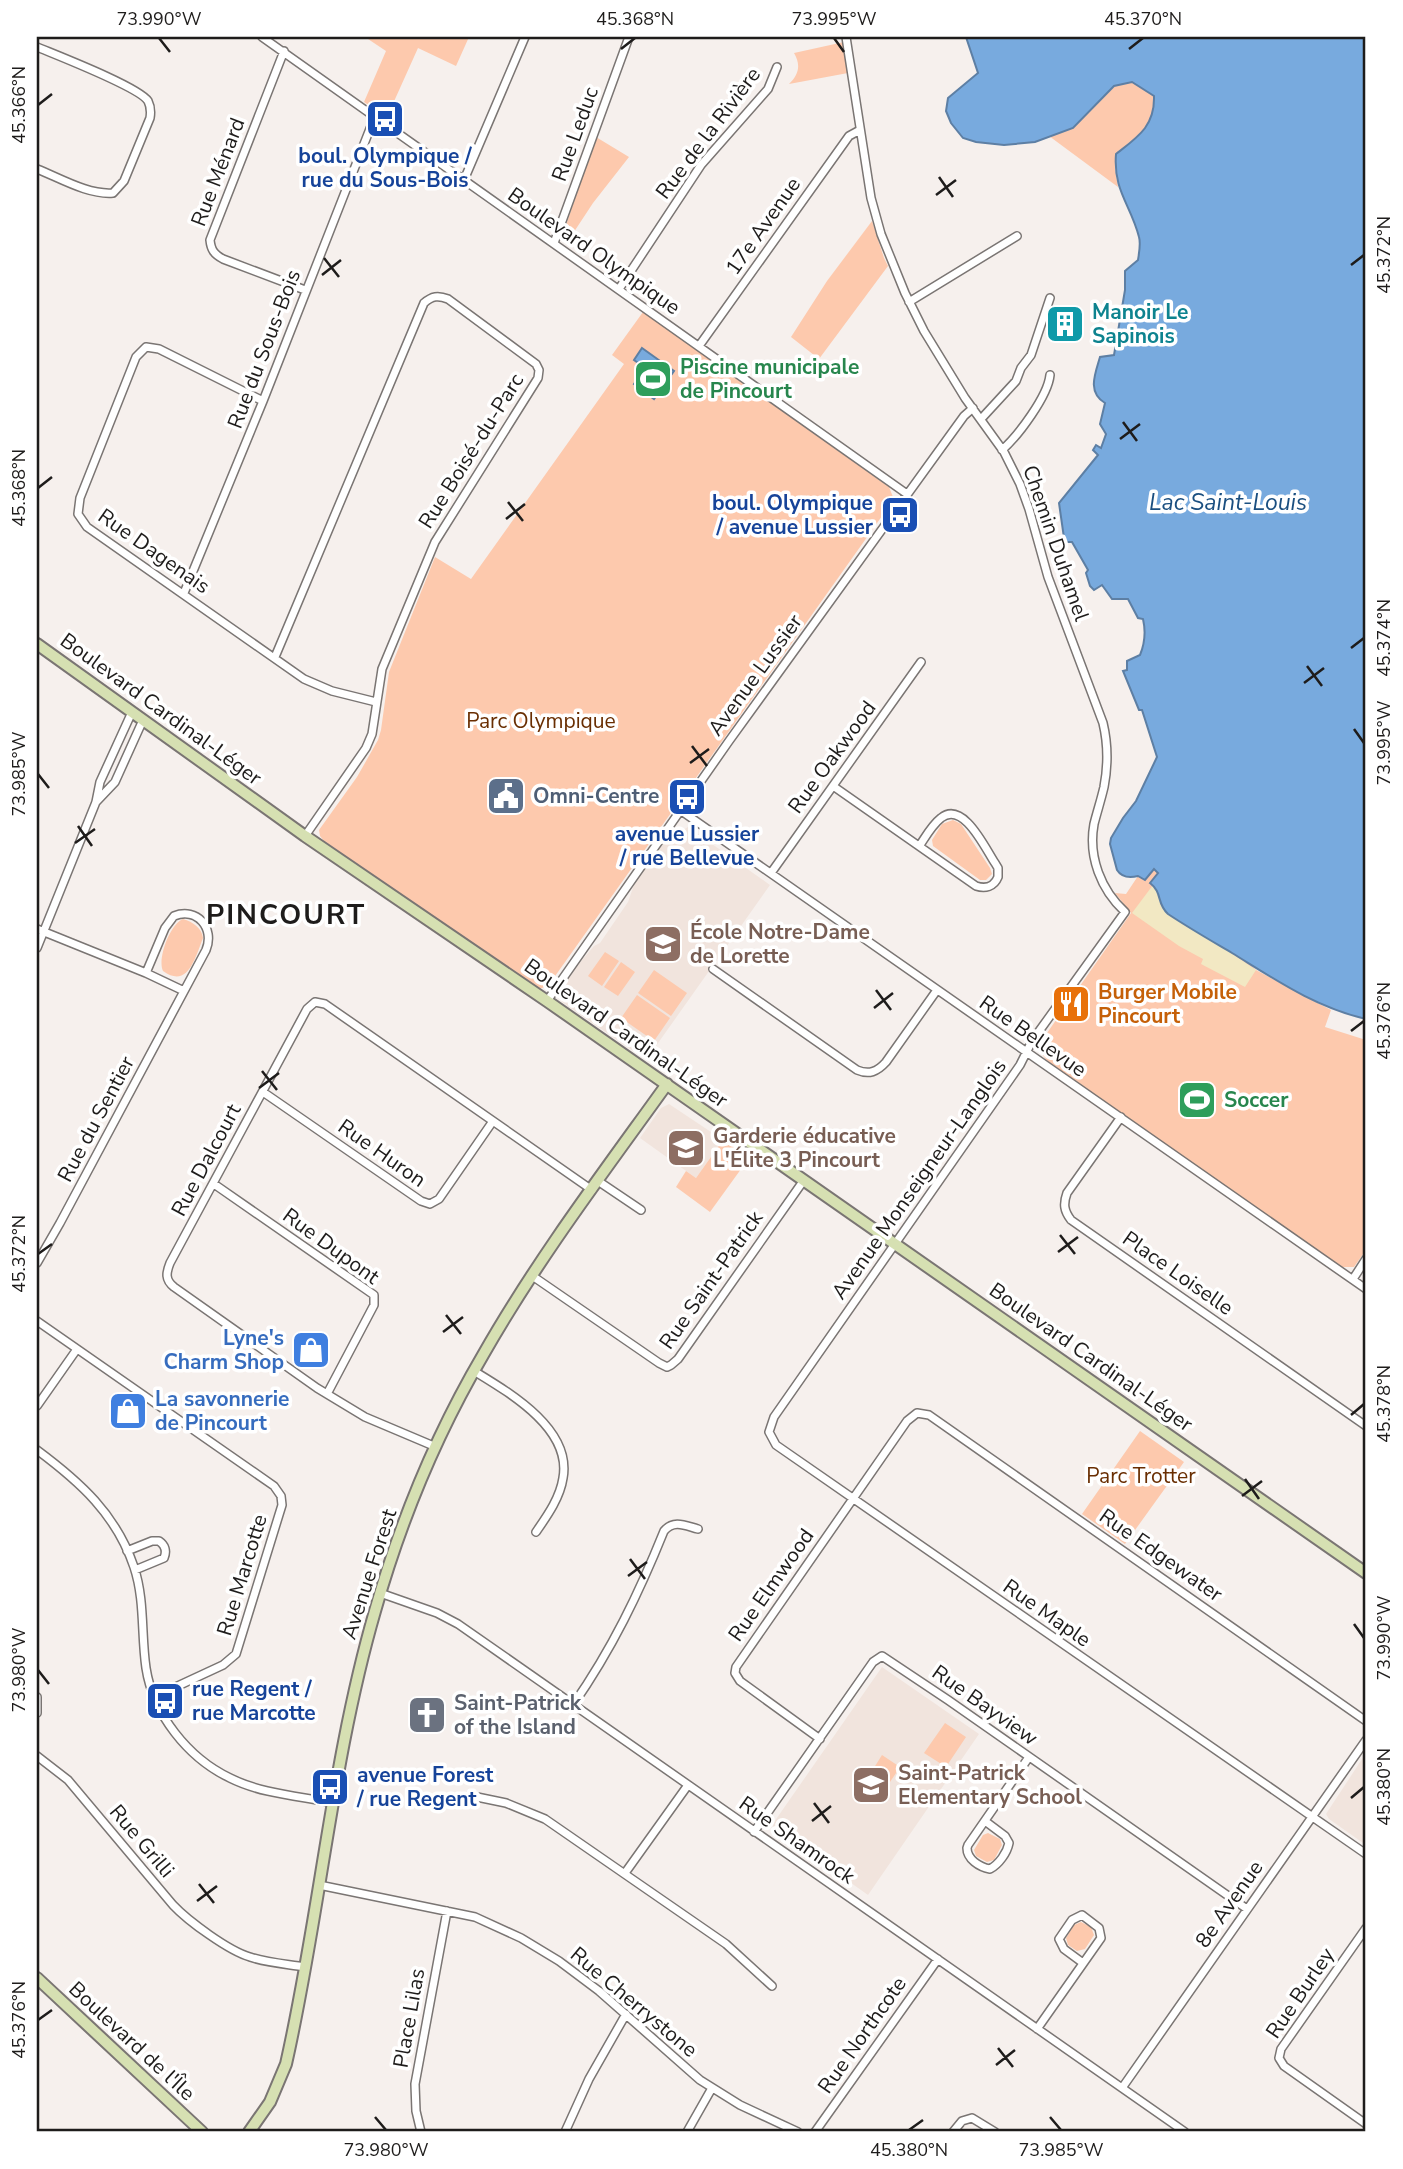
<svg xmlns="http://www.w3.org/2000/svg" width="1403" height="2169" viewBox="0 0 1403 2169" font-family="'Nunito Sans',sans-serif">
	<rect width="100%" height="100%" fill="#f6f0ed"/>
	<!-- built -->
	<path fill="#f1e4dd" d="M688,827L770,885L651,1053L650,1060L630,1049L562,1002L559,993L576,967L594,946L600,943L628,902L636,879L672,830L680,832Z
		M669,1104L723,1140L696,1178L640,1138L661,1108Z
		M882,1667L979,1734L868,1895L775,1829L772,1825Z
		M1366,1753V1845L1329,1819L1326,1814Z"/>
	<!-- green -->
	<path fill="#fdc9ad" d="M365,37H469L456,66L418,48L387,117L364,102L386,51Z
		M844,42L848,73L789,84C799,74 801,65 794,53Z
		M1132,82L1154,96C1155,126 1138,137 1116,155L1115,168L1118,187L1049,136L1073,128L1115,86Z
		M596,137L629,157L593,203L566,244L563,234Z
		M872,221L884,258L888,266L819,359L791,337L827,281Z
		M643,312L889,487L893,497L892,502L548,986L539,989L324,841L320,836L319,830L357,777L378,740L381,730L389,672L435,557L471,579L624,364L612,355Z
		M953,820L961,824L990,868L992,874L986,880H980L933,846L932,840L942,824Z
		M1154,869L1256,970L1331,1010L1325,1027L1366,1040V1250L1354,1267H1342L1054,1066C1046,1060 1039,1054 1040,1043L1131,913L1115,893L1126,894L1138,876Z
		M183,919C193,922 202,928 203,938C195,958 188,989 163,971C157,959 170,924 183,919Z
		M605,952L619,961L602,986L588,976Z
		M621,962L635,972L618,996L604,987Z
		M654,970L687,993L671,1016L638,993Z
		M637,995L670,1018L654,1041L621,1018Z
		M723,1140L749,1158L710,1212L676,1187L686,1171L696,1178Z
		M1140,1431L1184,1462L1125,1544L1082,1514Z
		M945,1723L966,1737L946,1767L924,1753Z
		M882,1755L900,1767L884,1791L867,1779Z
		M988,1833L1000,1839L1002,1845L994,1860L987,1862L976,1856L974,1850L983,1835Z
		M1081,1922L1091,1927L1094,1935L1085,1949L1077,1951L1068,1945L1066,1938L1074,1925Z"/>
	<!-- sand -->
	<path fill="#f2e8c3" d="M1153,885L1159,891L1160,904L1256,970L1245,987L1201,964L1203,959L1179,946L1132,913Z"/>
	<!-- water -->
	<path fill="#78aade" stroke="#5d7fa4" stroke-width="2" d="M966,37H1366V1019C1315,1007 1276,980 1232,953C1210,940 1189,928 1168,914C1156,903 1163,893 1150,883L1158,873L1154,869L1145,880L1138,876C1130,878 1122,878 1117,870L1110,844L1111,838L1123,818L1136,801L1157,757L1142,710H1139L1123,671L1127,670V661L1140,655C1145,643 1146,632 1143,619L1138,618L1128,599H1112L1102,585L1094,590L1090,586L1086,573L1088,570L1072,542H1066L1064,538L1059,503L1098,455L1093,450L1096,445L1101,448L1106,434L1100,424L1105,403C1087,392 1095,374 1100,357L1114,355L1125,290V271L1138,260C1139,253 1141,244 1139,237C1131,205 1113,191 1116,154C1138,137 1155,126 1154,96L1132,82L1114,86L1073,128L1035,142L1004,145L976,142L963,138L951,123L946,111L948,98L978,73Z
		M642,348L674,371L654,399L634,384L645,368L634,360Z"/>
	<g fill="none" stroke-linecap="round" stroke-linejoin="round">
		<defs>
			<path id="street" d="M262,37L907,494
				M846,37L871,198L881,234L905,293L924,331L965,398L1004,452L1020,484L1029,509L1048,577L1103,723C1108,744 1108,766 1104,787C1101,800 1097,812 1094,824C1088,857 1101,890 1125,912L1032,1041L1020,1065L774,1417L769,1432L776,1445L1366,1854
				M37,47C56,55 139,87 148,101C151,107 151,112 150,118L124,181L113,193C88,195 60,178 37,169
				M284,51L210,240C211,250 214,254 223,259L305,290
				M464,180L525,37
				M554,243L629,37
				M619,289L701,165L768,89L777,67
				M909,302L1017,236
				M699,346L849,136L860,130
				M263,401L159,349L146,347L136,357L80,498L78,514L87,527L304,679L332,691L376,702
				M981,419L1016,381L1021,368L1031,355L1050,298
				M1002,450C1018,436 1048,396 1050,375
				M184,593L263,401L375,116
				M275,657L424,303C432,296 438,295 448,299L536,364L539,370L538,378L435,542L382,669L372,734L366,748L305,836
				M833,786L976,886C985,889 994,887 998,877V868L995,863C985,848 963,800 941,818C932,825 926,836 920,845
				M96,802L115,782L143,720
				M680,810L1366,1289
				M771,873L921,662
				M37,929L146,973L184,991
				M37,948L96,802L100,782L132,712
				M713,969L857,1070C869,1075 877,1072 886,1062L937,990
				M547,1001L729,741L964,416L973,408
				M263,1092L421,1201L430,1204L439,1199L493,1121
				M1121,1117L1067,1193C1063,1204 1064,1211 1071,1220L1366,1426
				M598,1181L641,1210
				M214,1184L374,1295V1305L327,1394
				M37,1263L60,1223L206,950C215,928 197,907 174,916L165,928L146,973
				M531,1275L659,1363L667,1367L671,1365L678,1359L804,1180
				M1353,1279L1366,1259
				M37,1321L274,1486L281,1496L282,1505L236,1654L223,1665L154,1697
				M474,1371C510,1393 572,1429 563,1478C560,1498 547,1516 536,1532
				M37,1406L77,1349
				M436,1447L365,1417L317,1388L174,1287C165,1280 166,1273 170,1263L307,1009L315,1002L325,1004L592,1190
				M37,1450C80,1482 116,1514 134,1567C145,1600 141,1634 146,1668C153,1714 188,1758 230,1778C262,1794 299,1796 334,1803
				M127,1551L152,1541H159C165,1545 167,1551 164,1558L135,1570
				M380,1593L437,1613L458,1624L1185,2132
				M37,1697V1713
				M573,1705C612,1649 639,1593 664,1531C674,1519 686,1526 698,1529
				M820,1739L740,1681L735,1673L736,1667L907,1421L917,1413L929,1415L1366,1721
				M37,1756L68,1780L173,1905C188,1921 229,1951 250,1957C268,1963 287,1964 305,1967
				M477,1797L506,1803L545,1819L726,1944L772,1986
				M985,1821L1005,1836L1009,1843C1007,1853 999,1864 990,1869C979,1867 967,1859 967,1848L968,1845L1029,1757
				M754,1832L873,1662L882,1656L948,1700L1247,1909
				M625,1873L688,1785
				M319,1885L475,1917L521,1938L559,1961L599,1991L700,2080L740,2105L798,2132
				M1366,1928L1281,2049L1279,2058L1284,2066L1366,2124
				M1037,2029L1101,1938L1099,1928L1082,1915L1072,1920L1059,1939L1064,1949L1083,1963
				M1122,2088L1366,1740
				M421,2132L416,2111L415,2084L447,1911
				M565,2132L589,2079L626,2014
				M687,2132L712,2088
				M815,2132L938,1959
				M953,2132L962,2121L972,2118L995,2132"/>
			<path id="secondary" d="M37,644L305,836L547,1001L1366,1573
				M37,1978L202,2132
				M249,2132L270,2102L286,2064C320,1914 332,1759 375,1611C400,1523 436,1435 483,1355C537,1260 603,1173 667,1084"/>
		</defs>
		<!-- street casing -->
		<use href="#street" stroke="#7a7573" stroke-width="10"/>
		<!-- secondary casing -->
		<use href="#secondary" stroke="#7a7573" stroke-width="14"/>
		<!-- street -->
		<use href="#street" stroke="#fff" stroke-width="7"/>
		<!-- secondary -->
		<use href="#secondary" stroke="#d6e0b2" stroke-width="10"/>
	</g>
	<!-- ticks -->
	<path fill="none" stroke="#1e1c1b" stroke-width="2.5" d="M159,38L170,52M834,38L844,52M621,49L635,38M1129,49L1143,38M38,105L52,94M939,177L953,197M936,195L956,180M324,258L339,277M1351,265L1364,255M322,275L341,260M1123,422L1137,441M1120,439L1140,424M38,488L52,477M508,502L523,521M506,519L525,504M1351,648L1364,638M1307,666L1322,686M1304,683L1324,668M1354,729L1364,743M692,746L707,766M690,763L709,749M38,774L49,788M78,826L92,846M75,843L95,829M876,990L891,1010M874,1008L893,993M1351,1031L1364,1021M262,1071L277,1090M259,1088L279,1073M1060,1235L1075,1254M1058,1252L1078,1237M38,1254L52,1244M446,1315L461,1334M443,1332L463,1317M1351,1415L1364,1404M1245,1479L1259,1499M1242,1496L1262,1481M630,1559L645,1579M628,1576L647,1562M1354,1624L1364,1638M38,1670L49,1684M1351,1798L1364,1787M814,1803L829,1823M812,1821L831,1806M199,1884L214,1903M197,1901L217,1886M38,2020L52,2010M998,2048L1013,2067M996,2065L1015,2050M375,2117L386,2130M1050,2117L1061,2130M909,2130L923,2120"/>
	<!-- icons -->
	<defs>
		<symbol id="bus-square" viewBox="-11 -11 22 22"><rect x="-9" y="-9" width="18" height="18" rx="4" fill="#1a4fb4" stroke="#fff"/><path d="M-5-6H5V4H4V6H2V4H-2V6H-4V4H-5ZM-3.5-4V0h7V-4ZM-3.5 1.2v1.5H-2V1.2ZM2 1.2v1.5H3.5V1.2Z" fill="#fff"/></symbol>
		<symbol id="building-square" viewBox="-11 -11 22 22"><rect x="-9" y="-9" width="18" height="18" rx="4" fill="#0f9aa8" stroke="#fff"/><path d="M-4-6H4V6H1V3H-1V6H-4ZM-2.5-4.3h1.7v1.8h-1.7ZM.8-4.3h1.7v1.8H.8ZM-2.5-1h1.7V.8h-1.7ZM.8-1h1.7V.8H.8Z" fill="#fff"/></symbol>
		<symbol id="stadium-square" viewBox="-11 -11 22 22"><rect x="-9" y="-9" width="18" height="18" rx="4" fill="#2e9e5b" stroke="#fff"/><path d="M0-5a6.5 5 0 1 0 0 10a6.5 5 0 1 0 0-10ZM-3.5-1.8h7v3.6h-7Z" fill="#fff"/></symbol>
		<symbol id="civic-square" viewBox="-11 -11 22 22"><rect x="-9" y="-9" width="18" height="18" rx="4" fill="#5c6f8a" stroke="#fff"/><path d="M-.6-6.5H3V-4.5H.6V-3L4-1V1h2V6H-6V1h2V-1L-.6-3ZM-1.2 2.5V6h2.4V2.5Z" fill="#fff"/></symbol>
		<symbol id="school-square" viewBox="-11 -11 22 22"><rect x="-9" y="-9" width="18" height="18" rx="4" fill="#8d6e63" stroke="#fff"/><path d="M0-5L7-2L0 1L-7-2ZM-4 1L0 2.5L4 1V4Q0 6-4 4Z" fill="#fff"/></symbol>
		<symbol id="restaurant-square" viewBox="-11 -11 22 22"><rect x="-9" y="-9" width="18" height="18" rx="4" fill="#e8710a" stroke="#fff"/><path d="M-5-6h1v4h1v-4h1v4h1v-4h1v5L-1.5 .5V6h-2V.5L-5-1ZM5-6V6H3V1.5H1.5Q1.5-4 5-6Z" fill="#fff"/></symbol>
		<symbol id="shop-square" viewBox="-11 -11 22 22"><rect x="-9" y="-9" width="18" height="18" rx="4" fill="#3f7fe0" stroke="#fff"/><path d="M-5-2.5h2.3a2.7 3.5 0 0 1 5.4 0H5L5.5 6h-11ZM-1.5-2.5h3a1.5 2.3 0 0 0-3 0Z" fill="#fff"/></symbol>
		<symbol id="church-square" viewBox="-11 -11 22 22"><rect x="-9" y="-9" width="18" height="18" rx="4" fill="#6b7280" stroke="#fff"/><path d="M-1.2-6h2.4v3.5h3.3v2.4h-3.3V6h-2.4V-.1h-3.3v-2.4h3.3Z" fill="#fff"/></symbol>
	</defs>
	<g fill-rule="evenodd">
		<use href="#bus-square" x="363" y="97" width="44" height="44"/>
		<use href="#building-square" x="1043" y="302" width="44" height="44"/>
		<use href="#stadium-square" x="631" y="357" width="44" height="44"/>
		<use href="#bus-square" x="878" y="493" width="44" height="44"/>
		<use href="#civic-square" x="484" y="774" width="44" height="44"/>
		<use href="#bus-square" x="665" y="775" width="44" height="44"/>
		<use href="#school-square" x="641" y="922" width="44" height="44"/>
		<use href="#restaurant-square" x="1049" y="982" width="44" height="44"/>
		<use href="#stadium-square" x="1175" y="1078" width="44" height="44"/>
		<use href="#school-square" x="664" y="1126" width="44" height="44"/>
		<use href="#shop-square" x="289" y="1328" width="44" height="44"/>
		<use href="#shop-square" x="106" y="1389" width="44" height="44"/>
		<use href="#bus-square" x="143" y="1679" width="44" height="44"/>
		<use href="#church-square" x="405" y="1693" width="44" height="44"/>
		<use href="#school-square" x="849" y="1763" width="44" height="44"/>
		<use href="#bus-square" x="308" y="1765" width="44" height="44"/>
	</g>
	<g text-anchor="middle" stroke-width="7" stroke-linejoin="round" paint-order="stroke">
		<!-- street labels -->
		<g font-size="21" fill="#1e1c1b" stroke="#fff">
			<text transform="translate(708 133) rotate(-53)" y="7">Rue de la Rivière</text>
			<text transform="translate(575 134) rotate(-70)" y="7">Rue Leduc</text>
			<text transform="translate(218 172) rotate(-69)" y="7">Rue Ménard</text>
			<text transform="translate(763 226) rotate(-55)" y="7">17e Avenue</text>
			<text transform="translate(594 251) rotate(35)" y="7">Boulevard Olympique</text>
			<text transform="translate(264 349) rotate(-69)" y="7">Rue du Sous-Bois</text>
			<text transform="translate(471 451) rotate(-58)" y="7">Rue Boisé-du-Parc</text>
			<text transform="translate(1056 543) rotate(71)" y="7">Chemin Duhamel</text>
			<text transform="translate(154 551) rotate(35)" y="7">Rue Dagenais</text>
			<text transform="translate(755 675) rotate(-54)" y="7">Avenue Lussier</text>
			<text transform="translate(161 709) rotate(36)" y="7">Boulevard Cardinal-Léger</text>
			<text transform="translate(832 757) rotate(-54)" y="7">Rue Oakwood</text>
			<text transform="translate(626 1033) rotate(35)" y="7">Boulevard Cardinal-Léger</text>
			<text transform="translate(1033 1036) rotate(35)" y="7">Rue Bellevue</text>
			<text transform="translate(96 1119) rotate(-62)" y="7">Rue du Sentier</text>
			<text transform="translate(382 1153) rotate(35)" y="7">Rue Huron</text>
			<text transform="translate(206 1160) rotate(-62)" y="7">Rue Dalcourt</text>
			<text transform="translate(919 1179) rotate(-55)" y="7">Avenue Monseigneur-Langlois</text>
			<text transform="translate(331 1246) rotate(36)" y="7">Rue Dupont</text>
			<text transform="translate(1178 1273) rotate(35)" y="7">Place Loiselle</text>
			<text transform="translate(711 1280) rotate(-55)" y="7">Rue Saint-Patrick</text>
			<text transform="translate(1091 1357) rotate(35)" y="7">Boulevard Cardinal-Léger</text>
			<text transform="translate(1161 1555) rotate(35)" y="7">Rue Edgewater</text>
			<text transform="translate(369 1574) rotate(-72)" y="7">Avenue Forest</text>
			<text transform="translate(242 1575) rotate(-73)" y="7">Rue Marcotte</text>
			<text transform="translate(771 1585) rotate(-55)" y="7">Rue Elmwood</text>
			<text transform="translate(1047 1613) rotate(35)" y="7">Rue Maple</text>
			<text transform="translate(985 1705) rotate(35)" y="7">Rue Bayview</text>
			<text transform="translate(797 1840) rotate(35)" y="7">Rue Shamrock</text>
			<text transform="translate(142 1841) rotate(50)" y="7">Rue Grilli</text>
			<text transform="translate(1229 1904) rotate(-55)" y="7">8e Avenue</text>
			<text transform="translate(1300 1993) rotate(-56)" y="7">Rue Burley</text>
			<text transform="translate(634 2002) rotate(40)" y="7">Rue Cherrystone</text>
			<text transform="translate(409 2018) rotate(-80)" y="7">Place Lilas</text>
			<text transform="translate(862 2035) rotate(-55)" y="7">Rue Northcote</text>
			<text transform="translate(132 2041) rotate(43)" y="7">Boulevard de l'Île</text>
		</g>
		<!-- transit labels -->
		<g font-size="21" font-weight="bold" fill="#164399" stroke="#fff">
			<text x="385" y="163">boul. Olympique /<tspan x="385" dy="24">rue du Sous-Bois</tspan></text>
			<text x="873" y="510" text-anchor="end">boul. Olympique<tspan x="873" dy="24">/ avenue Lussier</tspan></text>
			<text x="687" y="841">avenue Lussier<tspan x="687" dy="24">/ rue Bellevue</tspan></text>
			<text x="192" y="1696" text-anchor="start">rue Regent /<tspan x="192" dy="24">rue Marcotte</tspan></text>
			<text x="357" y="1782" text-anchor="start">avenue Forest<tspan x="357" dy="24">/ rue Regent</tspan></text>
		</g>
		<!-- culture labels -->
		<g font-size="21" font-weight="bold" fill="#0d838f" stroke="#fff" text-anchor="start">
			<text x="1092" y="319">Manoir Le<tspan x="1092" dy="24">Sapinois</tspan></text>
		</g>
		<!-- leisure labels -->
		<g font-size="21" font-weight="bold" fill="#27864d" stroke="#fff" text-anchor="start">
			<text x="680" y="374">Piscine municipale<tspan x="680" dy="24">de Pincourt</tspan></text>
			<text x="1224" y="1107">Soccer</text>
		</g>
		<!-- park labels -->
		<g font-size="21" fill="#692e02" stroke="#fff">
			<text x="541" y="728">Parc Olympique</text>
			<text x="1141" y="1483">Parc Trotter</text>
		</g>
		<!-- service labels -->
		<g font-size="21" font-weight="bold" fill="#4e5e75" stroke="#fff" text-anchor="start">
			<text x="533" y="803">Omni-Centre</text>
		</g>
		<!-- education labels -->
		<g font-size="21" font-weight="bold" fill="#785e54" stroke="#fff" text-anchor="start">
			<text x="690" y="939">École Notre-Dame<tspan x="690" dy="24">de Lorette</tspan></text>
			<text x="713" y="1143">Garderie éducative<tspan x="713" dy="24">L'Élite 3 Pincourt</tspan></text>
			<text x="898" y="1780">Saint-Patrick<tspan x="898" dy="24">Elementary School</tspan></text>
		</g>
		<!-- food labels -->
		<g font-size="21" font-weight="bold" fill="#c56008" stroke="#fff" text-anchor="start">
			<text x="1098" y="999">Burger Mobile<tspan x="1098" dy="24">Pincourt</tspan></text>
		</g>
		<!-- shop labels -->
		<g font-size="21" font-weight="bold" fill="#366cbe" stroke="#fff" text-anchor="end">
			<text x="284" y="1345">Lyne's<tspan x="284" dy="24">Charm Shop</tspan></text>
			<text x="155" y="1406" text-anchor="start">La savonnerie<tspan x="155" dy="24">de Pincourt</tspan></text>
		</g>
		<!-- worship labels -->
		<g font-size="21" font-weight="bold" fill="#5b616d" stroke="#fff" text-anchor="start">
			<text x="454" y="1710">Saint-Patrick<tspan x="454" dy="24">of the Island</tspan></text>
		</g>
		<!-- water labels -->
		<g font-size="23" font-style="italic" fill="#1b4f80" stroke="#fff">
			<text x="1228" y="510">Lac Saint-Louis</text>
		</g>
		<!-- district labels -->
		<g font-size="28" font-weight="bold" letter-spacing="2" fill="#1e1c1b" stroke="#fff">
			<text x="286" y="924">PINCOURT</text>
		</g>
	</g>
	<!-- border -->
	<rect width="1403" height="2169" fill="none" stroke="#ffffff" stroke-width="77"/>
	<rect x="38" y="38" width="1326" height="2092" fill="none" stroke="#1e1c1b" stroke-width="2.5"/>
	<g font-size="18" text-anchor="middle" fill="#1e1c1b">
		<text x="159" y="25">73.990°W</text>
		<text x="635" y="25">45.368°N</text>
		<text x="834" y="25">73.995°W</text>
		<text x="1143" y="25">45.370°N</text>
		<text transform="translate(19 105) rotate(-90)" y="6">45.366°N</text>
		<text transform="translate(1384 255) rotate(-90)" y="6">45.372°N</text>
		<text transform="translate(19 488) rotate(-90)" y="6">45.368°N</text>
		<text transform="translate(1384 638) rotate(-90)" y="6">45.374°N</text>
		<text transform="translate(1384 743) rotate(-90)" y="6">73.995°W</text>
		<text transform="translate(19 774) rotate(-90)" y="6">73.985°W</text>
		<text transform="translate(1384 1021) rotate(-90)" y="6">45.376°N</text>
		<text transform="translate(19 1254) rotate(-90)" y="6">45.372°N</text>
		<text transform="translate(1384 1404) rotate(-90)" y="6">45.378°N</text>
		<text transform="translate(1384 1638) rotate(-90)" y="6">73.990°W</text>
		<text transform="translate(19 1670) rotate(-90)" y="6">73.980°W</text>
		<text transform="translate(1384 1787) rotate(-90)" y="6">45.380°N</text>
		<text transform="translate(19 2020) rotate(-90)" y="6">45.376°N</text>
		<text x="386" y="2156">73.980°W</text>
		<text x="909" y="2156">45.380°N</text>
		<text x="1061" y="2156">73.985°W</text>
	</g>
</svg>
